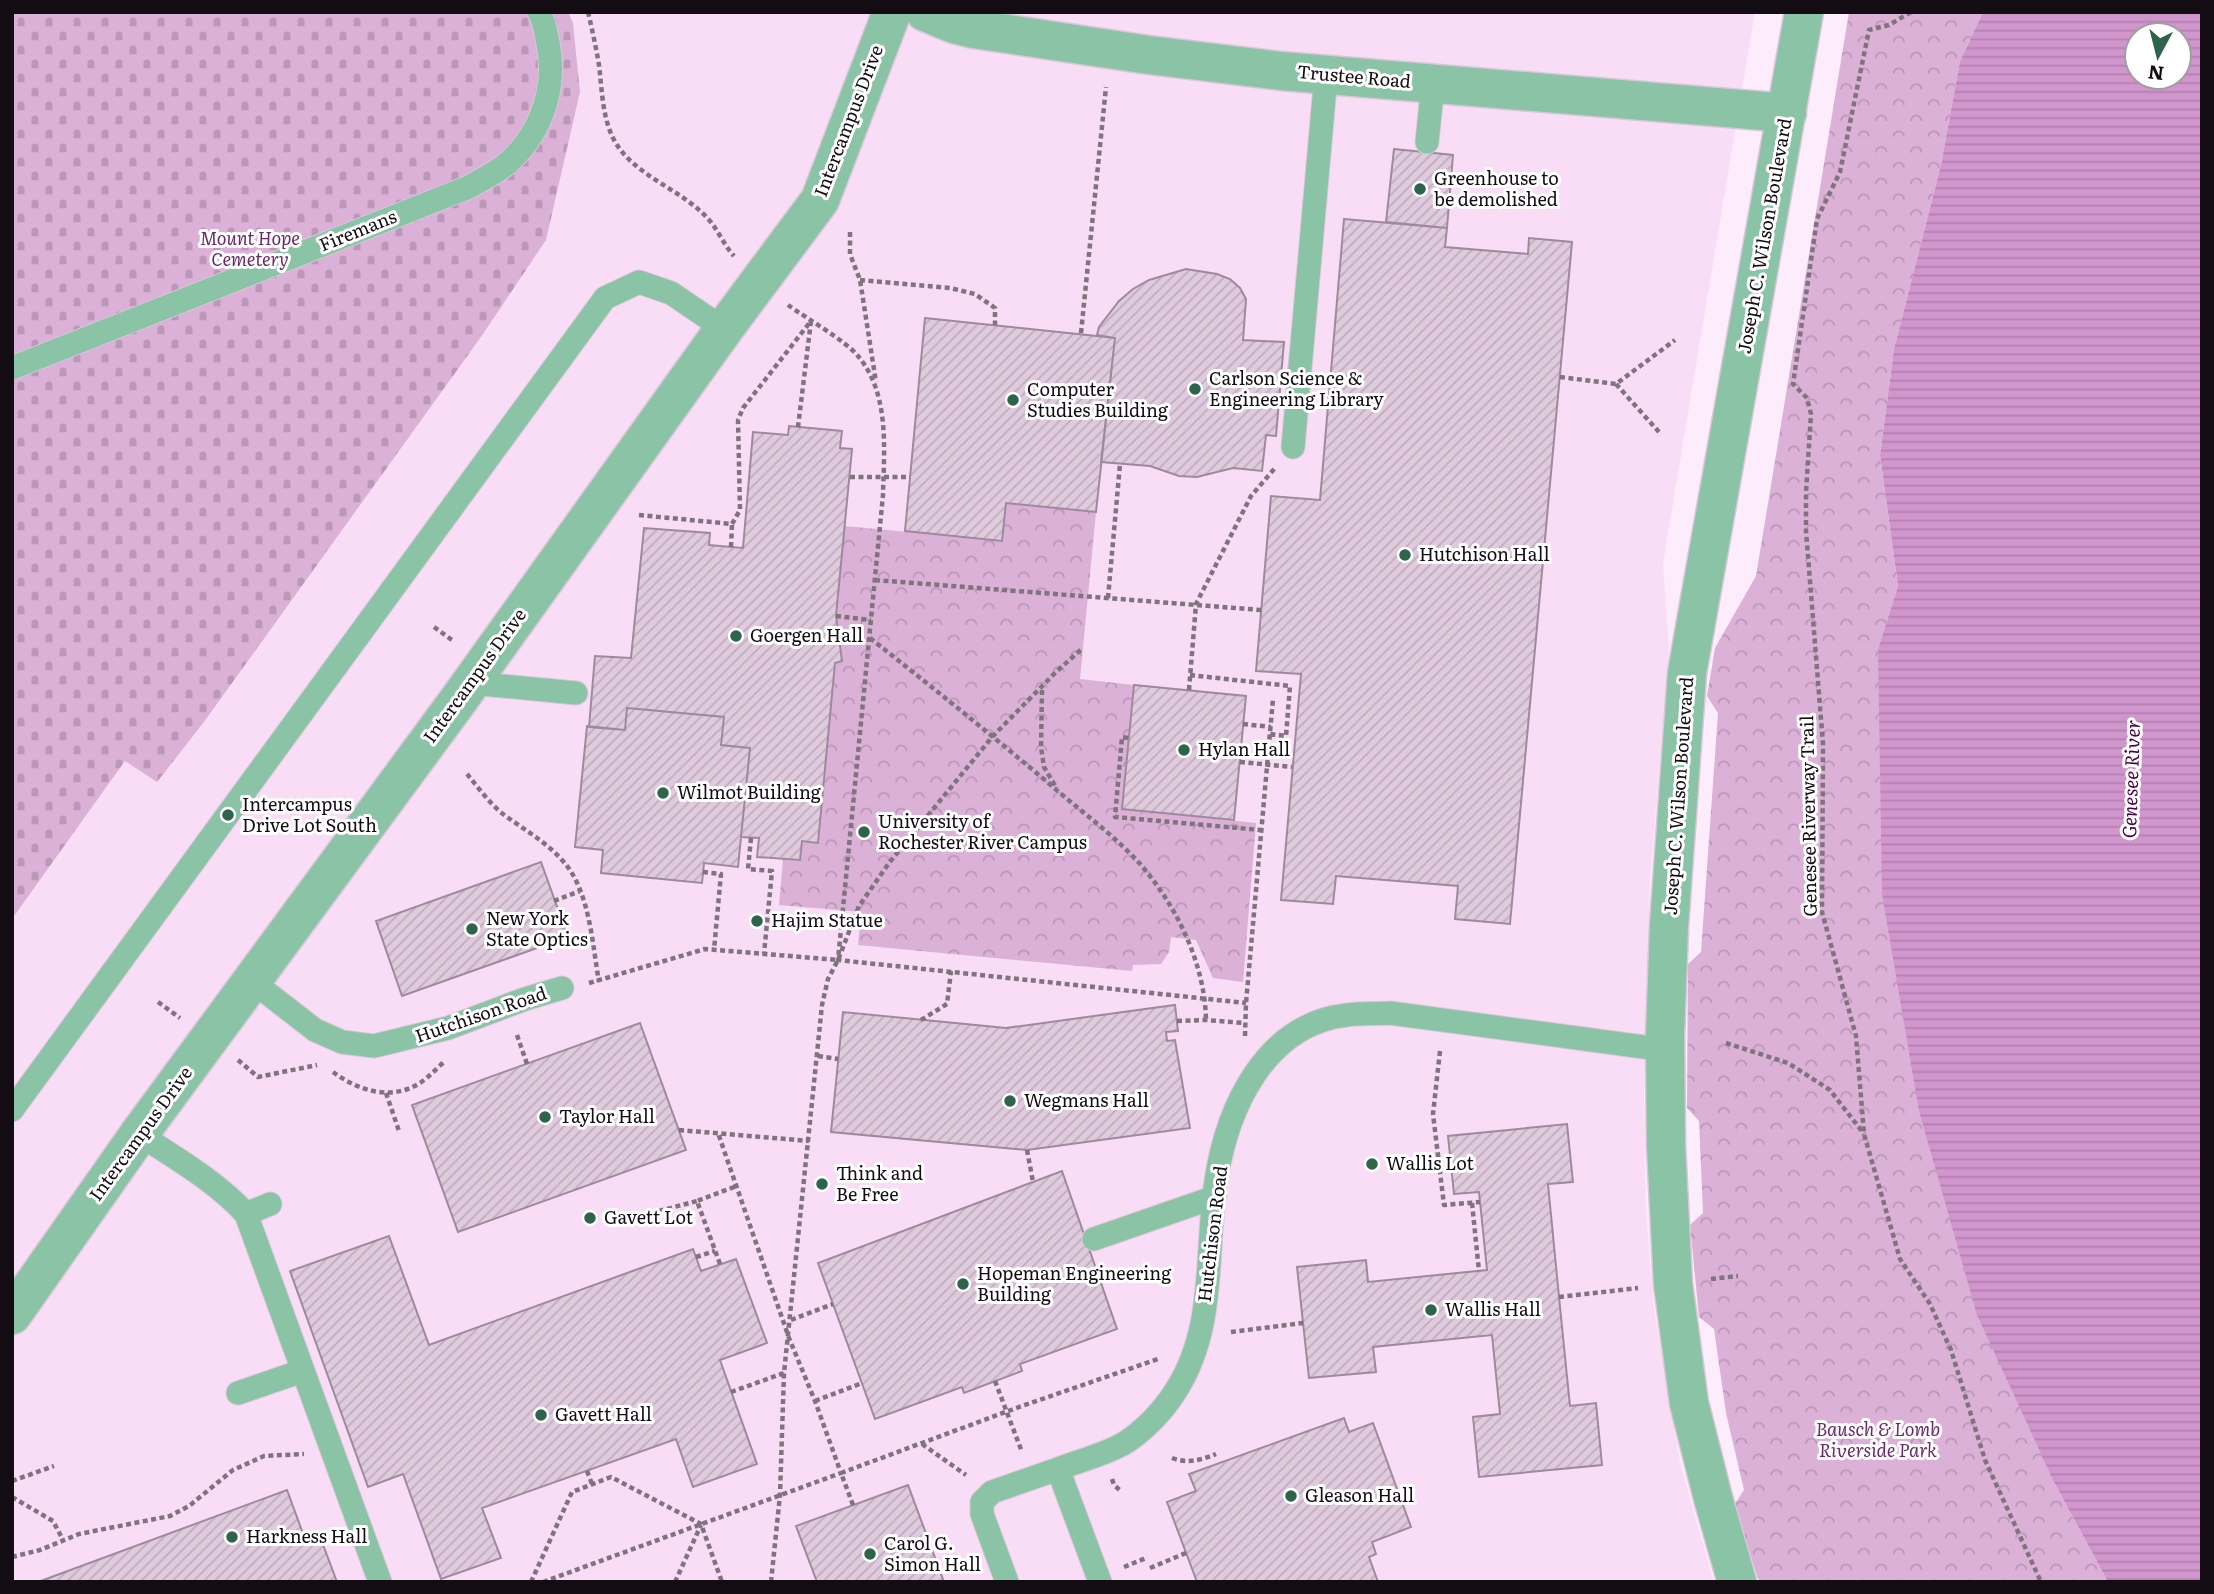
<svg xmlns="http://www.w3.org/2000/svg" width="2214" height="1594" viewBox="0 0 2214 1594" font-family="Literata,serif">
	<defs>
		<pattern id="forest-crowns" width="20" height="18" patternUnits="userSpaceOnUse" patternTransform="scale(1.75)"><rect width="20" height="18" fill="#dbb1d7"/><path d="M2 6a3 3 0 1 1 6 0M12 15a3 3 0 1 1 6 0" fill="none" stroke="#bb97b8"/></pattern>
		<pattern id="cemetery-stones" width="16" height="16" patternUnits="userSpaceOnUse" patternTransform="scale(1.75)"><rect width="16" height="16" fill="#dbb1d7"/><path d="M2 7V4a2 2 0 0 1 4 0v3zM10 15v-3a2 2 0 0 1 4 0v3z" fill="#bb97b8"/></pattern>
		<pattern id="water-rules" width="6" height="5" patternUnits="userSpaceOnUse" patternTransform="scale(1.75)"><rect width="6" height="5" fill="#d196cd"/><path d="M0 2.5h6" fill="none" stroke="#b380af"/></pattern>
		<pattern id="building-hatch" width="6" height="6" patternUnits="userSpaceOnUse" patternTransform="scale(1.75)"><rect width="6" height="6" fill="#e0cadd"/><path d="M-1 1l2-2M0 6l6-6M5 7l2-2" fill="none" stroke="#bfacbd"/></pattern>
	</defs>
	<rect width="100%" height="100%" fill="#fdecfc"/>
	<!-- built -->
	<path fill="#f9ddf6" d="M568,12H1755L1663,563L1669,651L1650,881L1644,1096L1646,1209L1654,1309L1681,1467L1714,1582H12V919L126,760L207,719L481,337L546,240L580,92L573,23Z"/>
	<!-- forest -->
	<path fill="url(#forest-crowns)" d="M1849,12H1983L1960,61L1941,165L1894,349L1880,455L1898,586L1878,649L2055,1484L2108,1582H1764L1758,1579L1734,1505L1744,1490L1726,1413L1714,1329L1699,1317L1690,1225L1703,1213L1699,1121L1687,1108L1688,964L1701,952L1718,713L1707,696L1715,648L1756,576Z
		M1006,503L1096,512L1080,679L1134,685L1122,809L1256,823L1243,982L1213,978L1196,940L1171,937L1169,952L1161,964L1133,965L1132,971L858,945L861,912L779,905L783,859L800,860L802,841L817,843L835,663L842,661L836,616L845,526L1002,541Z"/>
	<!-- cemetery -->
	<path fill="url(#cemetery-stones)" d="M12,12H568L573,23L580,92L546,240L481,337L207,718L157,782L125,761L12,919Z"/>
	<!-- water -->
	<path fill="url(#water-rules)" fill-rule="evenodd" d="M1983,12H2202V1582H2108L2055,1484L1977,1315L1919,1111L1882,894L1878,649L1898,586L1880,455L1894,349L1941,165L1960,61ZM2137,35H2179V77H2137Z"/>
	<!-- building -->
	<path fill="url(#building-hatch)" stroke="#9e8a9c" stroke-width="2" d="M1394,149L1453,155L1447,228L1386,222Z
		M1344,219L1447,228L1445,247L1528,254L1529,238L1572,242L1510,924L1455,919L1458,886L1336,876L1333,904L1281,900L1301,674L1256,671L1271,496L1320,500Z
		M1186,269L1217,274L1230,279L1240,288L1246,299L1243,340L1284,342L1276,436L1266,435L1262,471L1233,468L1197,477L1179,476L1150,466L1101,462L1115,338L1097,335L1099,327L1119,301L1133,289L1149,280Z
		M925,318L1115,338L1096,512L1006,503L1002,541L905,531Z
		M789,426L842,431L840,448L852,449L836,616L842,661L835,663L818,843L802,841L800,860L757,857L759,838L741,837L750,748L721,745L724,717L627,708L625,730L589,727L595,656L631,658L644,528L710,533L709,545L743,548L753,432L788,435Z
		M1134,685L1246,696L1234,820L1122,809Z
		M627,708L724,717L721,745L750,748L738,867L704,863L702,883L601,873L603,850L575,847L587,726L625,730Z
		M541,862L568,937L402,996L376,921Z
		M1175,1005L1178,1031L1166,1032L1167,1041L1175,1040L1190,1128L1027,1150L831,1132L843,1012L1006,1028Z
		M640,1023L686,1150L458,1232L412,1105Z
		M1567,1124L1573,1182L1548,1184L1559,1297L1570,1406L1596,1403L1602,1465L1479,1477L1473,1417L1500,1414L1492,1335L1373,1347L1376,1372L1309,1378L1297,1267L1366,1260L1368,1282L1487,1270L1479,1192L1454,1194L1448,1136Z
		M1062,1171L1117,1329L1020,1364L1022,1371L964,1393L962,1387L875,1419L818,1263Z
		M389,1236L429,1345L693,1249L701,1271L736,1259L767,1343L720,1360L757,1464L693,1487L676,1439L482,1508L501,1558L441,1579L403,1474L368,1487L290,1271Z
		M1344,1418L1349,1432L1373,1423L1411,1527L1372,1542L1376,1554L1369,1557L1378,1582H1197L1167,1502L1196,1491L1189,1474Z
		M908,1485L944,1582H817L796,1526Z
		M287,1490L305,1539L319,1534L337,1582H38Z"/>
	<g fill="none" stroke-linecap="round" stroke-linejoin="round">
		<defs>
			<path id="service" d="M1427,142L1433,83
				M12,368L469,187C482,179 499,172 510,161C545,128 557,83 547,38C545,28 544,20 539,12
				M1293,447L1326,75
				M471,683L576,693
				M253,982L315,1030L342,1042L374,1046L448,1028L525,999L562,988
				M12,1110L605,298L639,282L671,293L724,329
				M139,1134C175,1158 216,1181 246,1214L380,1582
				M246,1214L270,1204
				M1094,1239L1215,1197
				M238,1393L302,1371
				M1058,1469C1079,1461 1103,1455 1123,1444C1143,1432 1163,1411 1175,1392C1217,1328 1205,1251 1216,1181C1227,1108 1265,1024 1347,1015C1361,1013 1376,1014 1390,1013L1666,1050
				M1007,1582L982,1514V1502L992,1492L1058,1469L1100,1582"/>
			<path id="minor" d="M925,12L954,24L974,29L1149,55L1281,71L1787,113
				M12,1315L139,1134L460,698L724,329L820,200L892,12"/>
			<path id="tertiary" d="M1737,1582L1713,1498L1689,1403L1673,1284L1666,1146L1665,1036L1669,926L1687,673L1804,12"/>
		</defs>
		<!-- service casing -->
		<use href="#service" stroke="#d8c8d7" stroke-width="25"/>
		<!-- minor casing -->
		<use href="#minor" stroke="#d8c8d7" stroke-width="41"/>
		<!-- tertiary casing -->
		<use href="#tertiary" stroke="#d8c8d7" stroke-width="41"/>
		<!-- path -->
		<path stroke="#7f737e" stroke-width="4.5" stroke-dasharray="5 3.5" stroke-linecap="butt" d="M588,12C592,29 596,47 599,65C602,89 602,115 613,138C632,176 683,189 710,221C719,232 724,245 734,256
			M1911,12L1889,25L1869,30L1840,172L1817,219L1793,384L1807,398L1811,414L1806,492V531L1823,744L1822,912L1856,1036L1864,1134L1900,1259L1930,1304L1951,1350L1985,1460L2041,1582
			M850,232V254L860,280L876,382
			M860,280L950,288L975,294L995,308V325
			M788,305C806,318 846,341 858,356C890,394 884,449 883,495L838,960L1246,1003
			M1081,333L1106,87
			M1560,377L1616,384L1675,340
			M1616,384L1659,432
			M639,515L732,524L740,510L738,420L743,408L811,321L798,427
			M731,547L732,524
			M875,580L1261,610
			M1108,598L1120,464
			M836,616L871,620
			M434,627L452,640
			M870,638C932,687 993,736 1053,787C1082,812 1115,836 1141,865C1177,907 1205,964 1206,1020
			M1190,675L1290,686L1286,736L1270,734
			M1042,690L1041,747L1044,767L1057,789
			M1189,690L1196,604L1251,496L1275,468
			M1243,724L1271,727
			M1128,738L1122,737L1115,817L1261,830
			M467,774C478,787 489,803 503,814C523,829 545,841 562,860C590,890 592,943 599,982
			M751,838L748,869L772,871L764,954
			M703,872L721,874L714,950
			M554,901L580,891
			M589,983L705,949L838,960
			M158,1002L180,1018
			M921,1020L947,1004L951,971
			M1177,1021L1206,1020L1244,1023
			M517,1035L527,1064
			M1245,1036L1246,1003L1273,699
			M1726,1043L1788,1063L1830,1090L1864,1134
			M1440,1051L1433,1114L1444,1205L1480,1202
			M818,1056L838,1059
			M238,1060L258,1077L317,1065
			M333,1072C359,1091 391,1101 420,1083C429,1077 437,1068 445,1061
			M386,1093L399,1131
			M679,1130L809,1141
			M1027,1150L1033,1182
			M1472,1203L1479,1271
			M659,1211L697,1201
			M696,1257L715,1251
			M720,1264L697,1201L737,1186
			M1711,1279L1738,1276
			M1559,1297L1638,1288
			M791,1320L833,1304
			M1231,1332L1303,1323
			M995,1381L1022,1452
			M731,1392L784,1373
			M815,1401L862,1383
			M922,1444L966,1475
			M1172,1458C1188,1464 1201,1460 1216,1454
			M587,1471L592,1484
			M1112,1479L1114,1485L1122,1492
			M12,1481L54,1466
			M12,1497L53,1521L63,1540
			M853,1505L841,1473L1019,1407L1158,1359
			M12,1557L40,1550L79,1534L170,1516L189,1506L233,1470L264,1456L304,1454
			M1124,1567L1146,1558
			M1150,1568L1186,1553
			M531,1582L572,1492L611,1477L701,1524L722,1582
			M543,1582L841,1473L815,1401L789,1338L718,1133
			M675,1582L701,1525
			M771,1582L780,1495L784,1373L822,1005L828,979L838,960L859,906L889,863L993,736L1057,671L1083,648"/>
		<!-- service -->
		<use href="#service" stroke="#8ac3a5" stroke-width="23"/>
		<!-- minor -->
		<use href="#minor" stroke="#8ac3a5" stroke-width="38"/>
		<!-- tertiary -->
		<use href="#tertiary" stroke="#8ac3a5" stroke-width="38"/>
		<!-- path-bridge -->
		<path stroke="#7f737e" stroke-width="4.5" stroke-dasharray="5 3.5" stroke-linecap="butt" d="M850,477H910
			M1240,762L1292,767"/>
	</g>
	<!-- markers -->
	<g fill="#2d644b" stroke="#fff" stroke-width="2.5">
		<circle cx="1420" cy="189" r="7"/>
		<circle cx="1195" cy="389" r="7"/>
		<circle cx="1013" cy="400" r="7"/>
		<circle cx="1405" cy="555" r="7"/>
		<circle cx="736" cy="636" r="7"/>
		<circle cx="1184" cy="750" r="7"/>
		<circle cx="663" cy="793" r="7"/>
		<circle cx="228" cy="815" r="7"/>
		<circle cx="864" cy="832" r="7"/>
		<circle cx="757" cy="921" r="7"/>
		<circle cx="472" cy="929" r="7"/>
		<circle cx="1010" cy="1101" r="7"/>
		<circle cx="545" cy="1117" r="7"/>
		<circle cx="1372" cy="1164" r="7"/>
		<circle cx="822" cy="1184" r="7"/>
		<circle cx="590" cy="1218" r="7"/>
		<circle cx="963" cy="1284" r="7"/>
		<circle cx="1431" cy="1310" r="7"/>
		<circle cx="541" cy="1415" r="7"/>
		<circle cx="1291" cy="1496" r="7"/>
		<circle cx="232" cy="1537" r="7"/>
		<circle cx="870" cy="1554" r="7"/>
	</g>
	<g text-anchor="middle" stroke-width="6" stroke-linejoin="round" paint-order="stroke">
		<!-- street labels -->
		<g font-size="18" fill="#130c13" stroke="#fff">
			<text transform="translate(1354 77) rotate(5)" y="6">Trustee Road</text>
			<text transform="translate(849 121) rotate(-69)" y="6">Intercampus Drive</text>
			<text transform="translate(358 231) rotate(-22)" y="6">Firemans</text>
			<text transform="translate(1765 236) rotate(-80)" y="6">Joseph C. Wilson Boulevard</text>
			<text transform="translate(475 676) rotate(-54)" y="6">Intercampus Drive</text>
			<text transform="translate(1679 796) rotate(-86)" y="6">Joseph C. Wilson Boulevard</text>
			<text transform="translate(1809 816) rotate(-91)" y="6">Genesee Riverway Trail</text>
			<text transform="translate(481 1015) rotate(-19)" y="6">Hutchison Road</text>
			<text transform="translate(141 1134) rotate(-54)" y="6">Intercampus Drive</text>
			<text transform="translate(1213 1234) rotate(-83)" y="6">Hutchison Road</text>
		</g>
		<!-- poi labels -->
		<g font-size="18" fill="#130c13" stroke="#fff" text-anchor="start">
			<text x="1434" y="185">Greenhouse to<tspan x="1434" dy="21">be demolished</tspan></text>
			<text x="1209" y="385">Carlson Science &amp;<tspan x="1209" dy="21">Engineering Library</tspan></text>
			<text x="1027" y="396">Computer<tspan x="1027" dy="21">Studies Building</tspan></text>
			<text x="1419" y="561">Hutchison Hall</text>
			<text x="750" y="642">Goergen Hall</text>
			<text x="1198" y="756">Hylan Hall</text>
			<text x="677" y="799">Wilmot Building</text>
			<text x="242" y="811">Intercampus<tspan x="242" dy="21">Drive Lot South</tspan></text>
			<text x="878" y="828">University of<tspan x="878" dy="21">Rochester River Campus</tspan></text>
			<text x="486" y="925">New York<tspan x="486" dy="21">State Optics</tspan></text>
			<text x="771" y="927">Hajim Statue</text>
			<text x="1024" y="1107">Wegmans Hall</text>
			<text x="559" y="1123">Taylor Hall</text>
			<text x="1386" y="1170">Wallis Lot</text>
			<text x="836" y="1180">Think and<tspan x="836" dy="21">Be Free</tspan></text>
			<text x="604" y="1224">Gavett Lot</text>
			<text x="977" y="1280">Hopeman Engineering<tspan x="977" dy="21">Building</tspan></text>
			<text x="1445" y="1316">Wallis Hall</text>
			<text x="555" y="1421">Gavett Hall</text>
			<text x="1305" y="1502">Gleason Hall</text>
			<text x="246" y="1543">Harkness Hall</text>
			<text x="884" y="1550">Carol G.<tspan x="884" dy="21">Simon Hall</tspan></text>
		</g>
		<!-- park labels -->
		<g font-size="18" font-style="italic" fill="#6e276b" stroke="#fff">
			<text x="250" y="245">Mount Hope<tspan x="250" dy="21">Cemetery</tspan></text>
			<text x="1878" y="1436">Bausch &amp; Lomb<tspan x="1878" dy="21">Riverside Park</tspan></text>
		</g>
		<!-- water labels -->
		<g font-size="19" font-style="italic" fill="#490048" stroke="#fff">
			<text transform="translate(2131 779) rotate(-88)" y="7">Genesee River</text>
		</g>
	</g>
	<!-- border -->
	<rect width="2214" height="1594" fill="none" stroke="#130c13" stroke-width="28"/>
	<!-- north arrow -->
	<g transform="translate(2158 56) rotate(187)"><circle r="33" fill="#ffffff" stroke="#a19ea1" stroke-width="2"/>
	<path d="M0-5L12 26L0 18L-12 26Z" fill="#2d644b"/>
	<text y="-10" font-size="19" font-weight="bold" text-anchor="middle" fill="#130c13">N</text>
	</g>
</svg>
